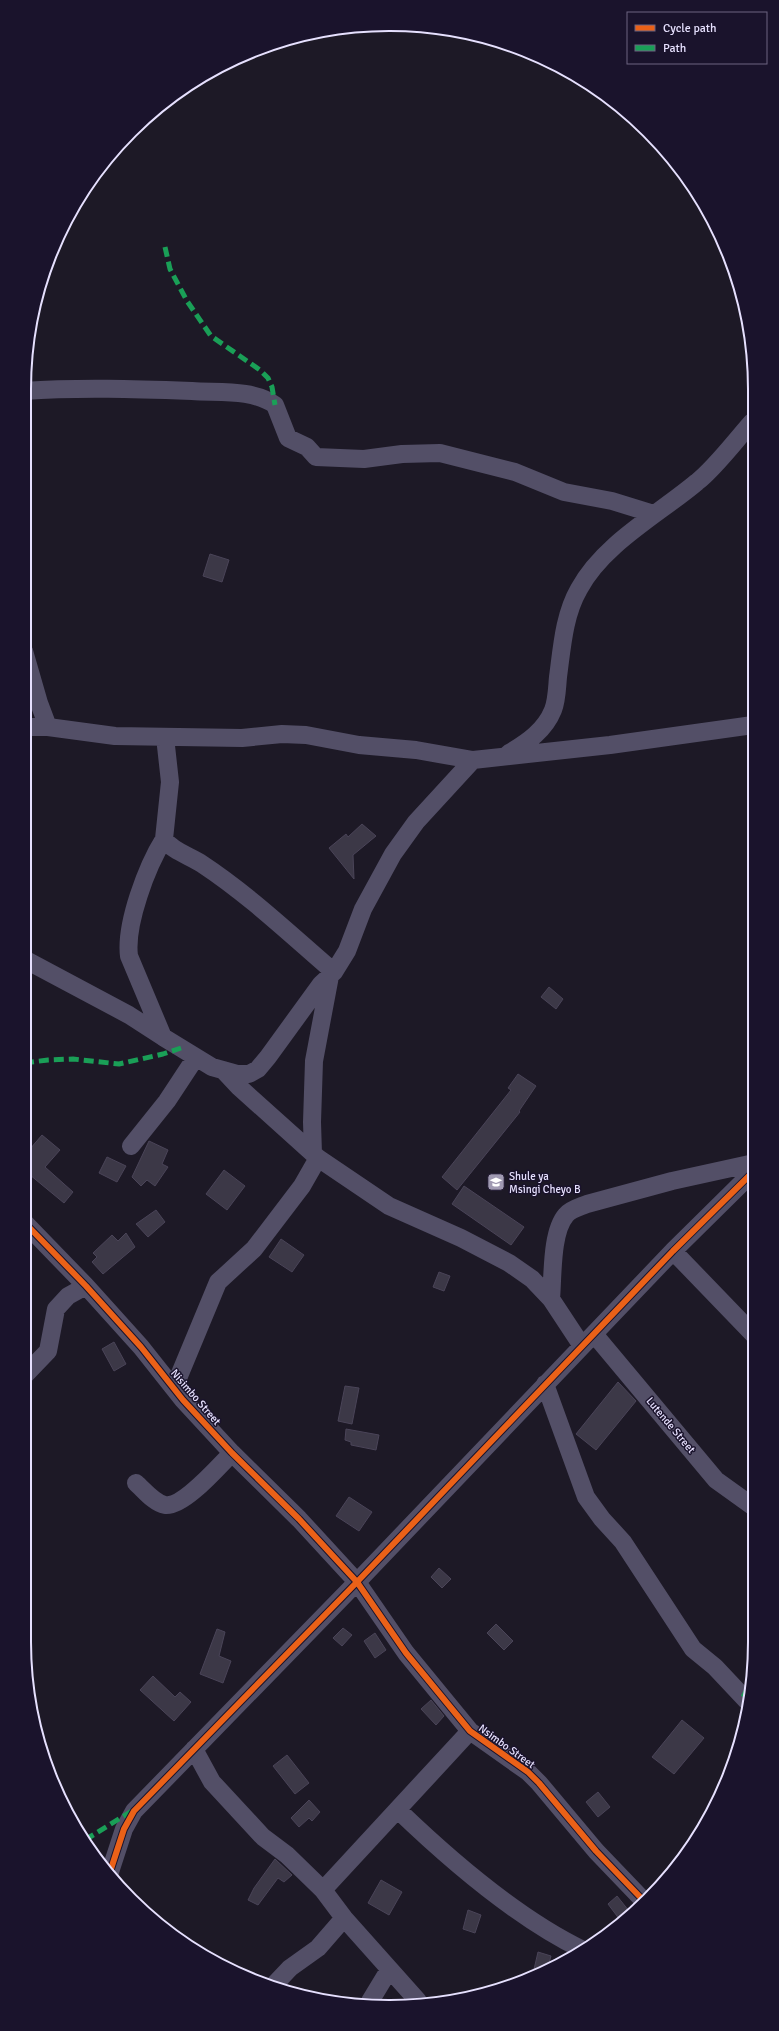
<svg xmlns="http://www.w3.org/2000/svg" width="779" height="2031" viewBox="0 0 779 2031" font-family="Signika,sans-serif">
	<rect width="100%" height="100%" fill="#1d1926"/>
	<!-- building -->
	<path fill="#3c3847" stroke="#4a4458" d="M210,554L229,560L222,582L203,576Z
		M362,824L376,836L353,855L354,879L329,848L346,834L348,837Z
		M549,987L563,999L556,1009L541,997Z
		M518,1074L536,1086L519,1111L520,1112L457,1190L442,1177L511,1090L508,1088Z
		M42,1135L60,1150L45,1167L73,1192L64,1203L24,1170V1144L30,1149Z
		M149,1141L168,1150L162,1164L168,1167L155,1186L147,1180L141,1186L132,1177Z
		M107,1157L126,1166L117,1182L99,1173Z
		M224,1170L245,1186L227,1210L206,1194Z
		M464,1186L524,1227L511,1245L452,1204Z
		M156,1210L165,1222L148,1237L136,1224Z
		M126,1233L135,1247L103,1274L92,1262L97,1257L93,1253L112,1235L118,1241Z
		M281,1239L304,1255L292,1272L269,1257Z
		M439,1272L450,1276L444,1291L433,1287Z
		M114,1342L126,1364L114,1371L102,1349Z
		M618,1382L636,1401L596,1450L576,1434Z
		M345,1386L359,1388L352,1424L338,1421Z
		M346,1429L379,1435L376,1450L351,1445V1442L345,1440Z
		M349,1497L372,1512L359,1531L336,1516Z
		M439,1568L451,1579L442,1588L431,1577Z
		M496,1624L513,1641L504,1650L487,1633Z
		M343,1628L352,1635L342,1646L333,1638Z
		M217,1629L225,1632L219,1656L231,1661L223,1683L200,1674Z
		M375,1633L386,1650L375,1658L364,1641Z
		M153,1676L175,1697L180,1692L191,1702L174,1721L140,1690Z
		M431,1700L444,1716L436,1725L421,1709Z
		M682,1720L704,1738L674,1774L652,1757Z
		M287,1755L309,1783L295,1794L273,1766Z
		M598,1792L610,1807L598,1817L586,1802Z
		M309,1800L320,1812L312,1821L309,1818L299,1827L291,1818Z
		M275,1859L292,1875L284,1882L278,1878L258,1905L248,1900L254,1888Z
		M381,1880L402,1892L389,1915L368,1903Z
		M617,1896L629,1911L620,1920L608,1904Z
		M468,1910L481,1915L475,1933L463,1929Z
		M538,1952L551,1956L547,1970L532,1978Z"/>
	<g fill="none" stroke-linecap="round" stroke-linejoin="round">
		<!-- minor -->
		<path stroke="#534f67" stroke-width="18" d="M24,391C80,387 136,389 192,391C218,393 253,389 275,405L288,438L307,447L316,457L364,459L402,454L440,453L515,472L564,492L612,501L654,514
			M24,651L39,703L48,727
			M24,727H48L115,736L242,738L282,734L306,735L359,745L416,750L473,760L610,745L753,725
			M165,737L170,782L164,839C172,851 190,856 202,864C249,895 291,935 334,972
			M509,753C528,742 545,730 553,710C557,700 557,687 558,677C562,647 564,615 579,589C603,544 659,514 697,482C715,468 736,440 752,422
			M164,839C147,866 125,924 129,956L163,1037L212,1067L237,1074H249L258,1069L268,1057L321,984L334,972L347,951L363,909L393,854L416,822L473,760
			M24,959L129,1015L163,1037
			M225,1072L239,1087L318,1158L389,1206L461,1238L509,1263L532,1279L551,1299L582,1346
			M131,1146L167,1101L196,1057
			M313,1154L312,1122L314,1061L330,976
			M24,1222L86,1286L141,1347L183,1400L232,1453L299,1519L357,1582L406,1653L470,1731L528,1772L539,1783L596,1851L642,1899
			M673,1251L754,1335
			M551,1299C553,1277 551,1232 566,1215C571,1209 580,1207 587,1204L672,1181L754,1163
			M594,1334L716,1480L755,1508
			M24,1376L48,1351L56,1309L68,1296L86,1286
			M545,1384L586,1497L602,1519L623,1542L693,1649L715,1667L747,1701
			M174,1388L218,1282L254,1249L302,1186L318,1158
			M136,1483C144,1490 154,1503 165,1505C183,1508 219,1466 232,1453
			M194,1749L212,1782L263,1837L287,1855L323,1890L344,1918L418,2001
			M398,1810C451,1861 517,1918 583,1950
			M109,1875L124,1829L134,1811L357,1582L673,1251L754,1171
			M323,1890L470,1731
			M272,1987L290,1968L318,1948L344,1918
			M369,2003L389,1970"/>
		<!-- quiet -->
		<path stroke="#1a9f57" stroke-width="5" stroke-dasharray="10 5" stroke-linecap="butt" d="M165,247L170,269L187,301L211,336L260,370L268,378L272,387L275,405
			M24,1063L48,1060L73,1059L119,1064L163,1054L181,1048
			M743,1697L749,1686
			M85,1840L132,1811"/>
		<defs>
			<path id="cycleway" d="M24,1222L86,1286L141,1347L183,1400L232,1453L299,1519L357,1582L406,1653L470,1731L528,1772L539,1783L596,1851L642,1899
				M109,1875L124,1829L134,1811L357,1582L673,1251L754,1171"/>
		</defs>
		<!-- cycleway casing -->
		<use href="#cycleway" stroke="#1a132c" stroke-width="8"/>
		<!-- cycleway -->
		<use href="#cycleway" stroke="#ea6118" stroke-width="6"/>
	</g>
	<!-- icons -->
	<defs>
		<symbol id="school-square" viewBox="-11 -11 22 22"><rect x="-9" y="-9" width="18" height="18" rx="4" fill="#a09ab2" stroke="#1a132c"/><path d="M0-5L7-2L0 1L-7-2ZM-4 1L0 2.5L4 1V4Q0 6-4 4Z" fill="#fff"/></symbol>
	</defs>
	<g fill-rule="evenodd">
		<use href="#school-square" x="486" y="1172" width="20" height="20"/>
	</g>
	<g text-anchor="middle" stroke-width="3" stroke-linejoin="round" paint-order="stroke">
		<!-- poi labels -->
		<g font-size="11" fill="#e6e0fe" stroke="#1a132c" text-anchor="start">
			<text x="509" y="1180">Shule ya<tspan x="509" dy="13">Msingi Cheyo B</tspan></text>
		</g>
		<!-- street labels -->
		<g font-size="11" fill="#e6e0fe" stroke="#1a132c">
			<text transform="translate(196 1397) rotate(49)" y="4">Nisimbo Street</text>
			<text transform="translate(671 1425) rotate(50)" y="4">Lutende Street</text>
			<text transform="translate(507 1746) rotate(36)" y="4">Nsimbo Street</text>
		</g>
	</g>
	<!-- crop -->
	<path d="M0 0H779V2031H0ZM389 31H390A358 358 0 0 1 748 389V1642A358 358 0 0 1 390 2000H389A358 358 0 0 1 31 1642V389A358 358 0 0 1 389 31Z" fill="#1a132c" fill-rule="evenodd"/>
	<path fill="none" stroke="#e6e0fe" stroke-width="2" d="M389 31H390A358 358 0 0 1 748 389V1642A358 358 0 0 1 390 2000H389A358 358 0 0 1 31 1642V389A358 358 0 0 1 389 31Z"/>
	<!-- legend -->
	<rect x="627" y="12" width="140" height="52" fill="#1a132c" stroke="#6c6580"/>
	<rect x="635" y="25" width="20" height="6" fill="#ea6118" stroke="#6c6580"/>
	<text x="663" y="32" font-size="12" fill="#e6e0fe">Cycle path</text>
	<rect x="635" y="45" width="20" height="6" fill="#1a9f57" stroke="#6c6580"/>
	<text x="663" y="52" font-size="12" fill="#e6e0fe">Path</text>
</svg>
